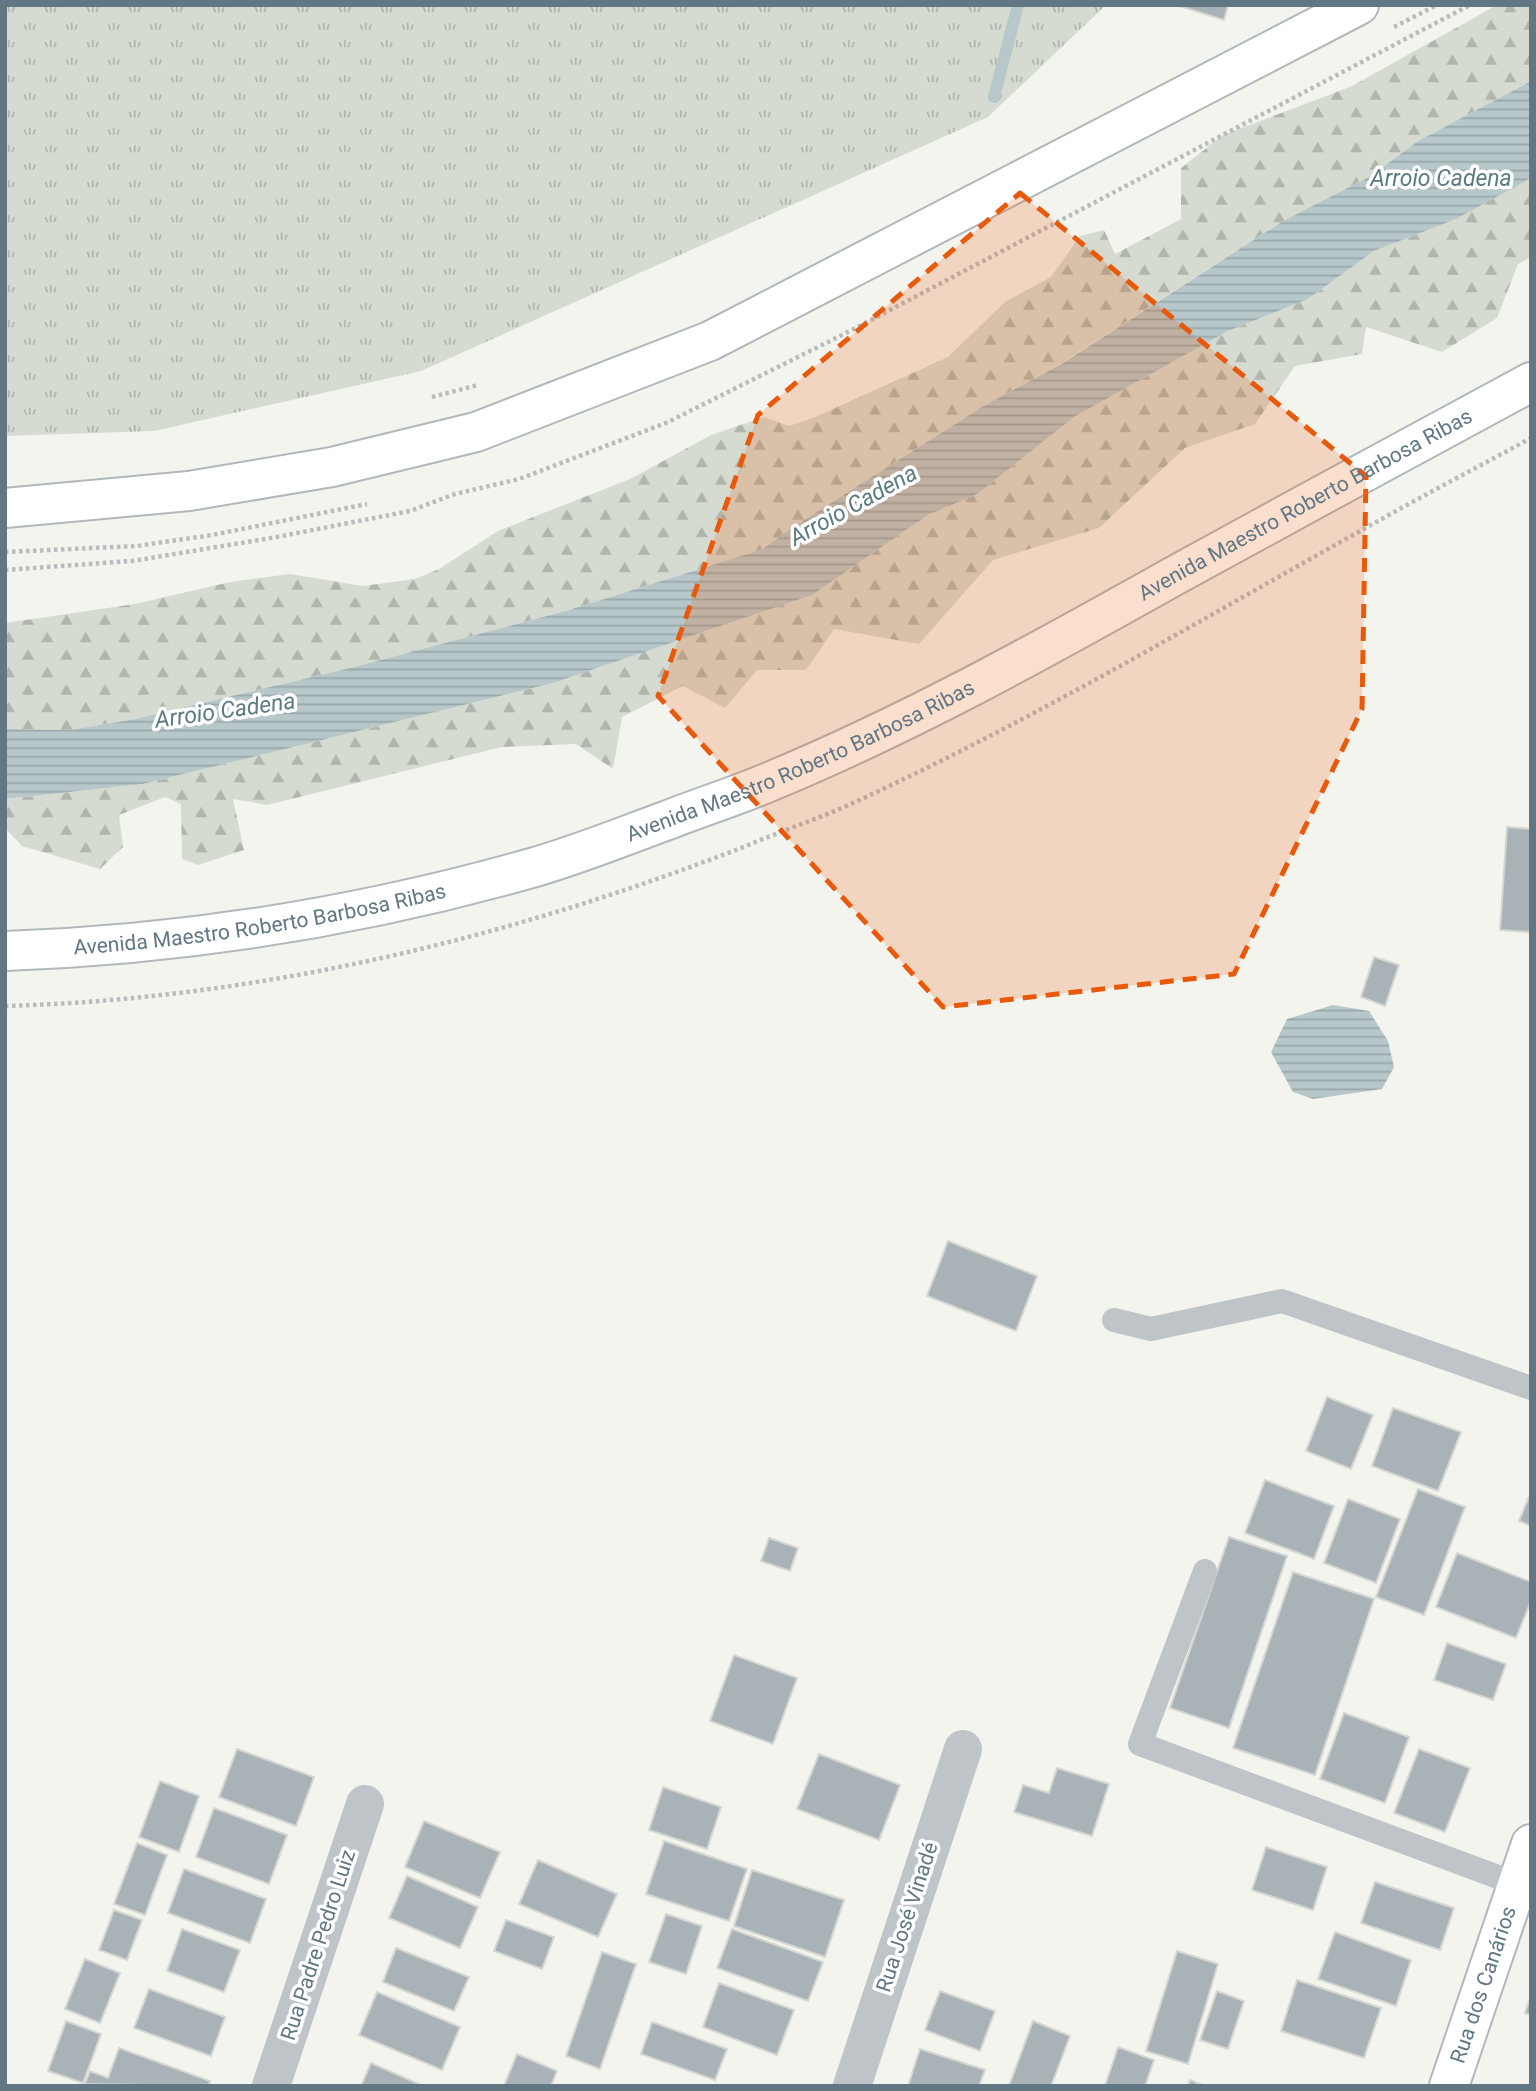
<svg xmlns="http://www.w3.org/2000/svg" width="1536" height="2091" viewBox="0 0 1536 2091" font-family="Roboto,sans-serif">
	<defs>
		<pattern id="grass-tufts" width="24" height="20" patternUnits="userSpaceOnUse" patternTransform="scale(1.75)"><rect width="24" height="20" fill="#d5dbd0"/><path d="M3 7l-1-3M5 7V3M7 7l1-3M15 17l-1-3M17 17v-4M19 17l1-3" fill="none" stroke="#b0b6ae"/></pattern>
		<pattern id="forest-firs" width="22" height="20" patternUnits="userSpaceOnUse" patternTransform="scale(1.75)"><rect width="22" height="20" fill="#d5dbd0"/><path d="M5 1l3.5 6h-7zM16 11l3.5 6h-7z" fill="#b0b6ae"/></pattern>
		<pattern id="water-rules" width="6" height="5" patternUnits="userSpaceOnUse" patternTransform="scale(1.75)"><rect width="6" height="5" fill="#b7c7ca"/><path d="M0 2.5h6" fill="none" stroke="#98a6a9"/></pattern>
	</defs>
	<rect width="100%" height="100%" fill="#f4f4ef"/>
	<!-- grass -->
	<path fill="url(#grass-tufts)" d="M5,5H1106L988,117L421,371L154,431L5,436Z"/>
	<!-- forest -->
	<path fill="url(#forest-firs)" d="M1497,5H1531V81L1418,141L1369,177L1283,221L1062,363L985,405L793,527L763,549L569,610L354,667L135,719L70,730L5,729V623L135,604L230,582L290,574L363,586L415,579L439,569L498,531L630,479L711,435L764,417L789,426L813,418L948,357L1005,302L1051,277L1080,236L1104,230L1115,254L1181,219V168L1223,135L1352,86Z
		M1531,177V257L1518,264L1497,318L1442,352L1366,327L1362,354L1295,366L1255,424L1185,448L1099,528L993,560L919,644L834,629L806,670H757L725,708L683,686L622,717L613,769L576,744L502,747L267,805L233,799L244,850L198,865L182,859L181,804L165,797L119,815L123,847L100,869L22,846L5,828V799L143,784L553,683L812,595L928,515L977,494L1074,417L1228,331L1308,299L1374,251L1456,219Z"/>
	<!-- water -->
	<path fill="url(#water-rules)" d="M1531,81V177L1524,182L1456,219L1374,251L1308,299L1228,331L1074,417L977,494L928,515L812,595L553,683L143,784L5,799V729L70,730L135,719L354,667L569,610L763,549L793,527L985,405L1063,363L1283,221L1369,177L1418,141Z
		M1333,1005L1369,1011L1388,1041L1394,1067L1382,1089L1313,1099L1293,1092L1271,1052L1287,1019Z"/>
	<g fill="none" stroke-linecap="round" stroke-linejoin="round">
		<!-- stream -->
		<path stroke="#b7c7ca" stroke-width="12" d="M994,97L1018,5"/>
	</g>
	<!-- building -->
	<path fill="#a9b3b7" stroke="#d5d5d2" stroke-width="2" d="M1176,5H1228L1224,20Z
		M1507,827L1531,829V932L1500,930Z
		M1374,957L1399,965L1385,1006L1361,997Z
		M948,1241L1037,1276L1016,1331L927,1296Z
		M1327,1397L1373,1415L1351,1469L1306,1451Z
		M1393,1408L1461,1432L1438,1491L1372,1466Z
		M1265,1480L1334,1506L1314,1559L1245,1533Z
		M1418,1489L1465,1507L1424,1615L1376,1597Z
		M1531,1492V1526L1519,1521Z
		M1348,1499L1400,1519L1376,1583L1324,1563Z
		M1229,1537L1287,1556L1229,1728L1170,1708Z
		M769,1538L798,1548L790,1571L761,1561Z
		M1457,1553L1531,1582V1601L1516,1638L1436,1607Z
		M1293,1572L1374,1599L1315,1775L1233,1748Z
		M1447,1643L1506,1664L1493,1700L1434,1680Z
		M734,1655L797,1678L773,1744L710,1721Z
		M1344,1713L1409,1737L1385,1803L1320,1779Z
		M237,1749L314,1777L296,1826L219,1797Z
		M1419,1749L1470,1768L1445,1832L1394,1813Z
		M819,1754L900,1785L879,1840L797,1809Z
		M1057,1768L1109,1784L1092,1836L1014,1812L1023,1785L1049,1793Z
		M160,1781L199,1796L179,1852L139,1837Z
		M663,1787L721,1807L707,1849L649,1830Z
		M214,1808L287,1835L269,1884L196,1857Z
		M424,1821L500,1852L480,1898L405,1867Z
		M664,1841L747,1869L729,1921L646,1894Z
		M137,1843L167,1855L145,1915L114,1904Z
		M1266,1847L1327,1867L1313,1910L1252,1890Z
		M538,1860L617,1894L598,1937L519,1904Z
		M184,1869L266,1899L250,1943L168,1913Z
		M752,1870L844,1900L825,1957L734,1926Z
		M407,1876L478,1907L460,1948L389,1918Z
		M1375,1882L1454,1908L1440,1950L1361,1923Z
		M114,1910L142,1920L127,1960L99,1950Z
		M666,1914L702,1926L686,1974L649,1962Z
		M506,1920L554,1937L542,1969L494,1951Z
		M182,1929L240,1950L224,1992L167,1971Z
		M732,1929L823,1962L808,2001L717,1968Z
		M1335,1932L1411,1960L1396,2006L1318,1979Z
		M396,1948L469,1977L454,2011L383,1982Z
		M1177,1951L1218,1964L1188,2064L1146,2051Z
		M602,1952L636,1964L600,2069L566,2056Z
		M85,1959L120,1973L100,2023L65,2009Z
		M1297,1980L1381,2008L1364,2058L1281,2031Z
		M719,1983L794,2010L777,2055L703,2027Z
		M149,1989L225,2017L211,2056L134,2028Z
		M940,1991L995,2011L980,2051L925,2030Z
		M1217,1991L1244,2001L1228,2049L1200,2040Z
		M377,1992L460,2027L442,2070L359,2035Z
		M1531,1995V2015L1525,2013Z
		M66,2021L101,2034L83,2083L48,2071Z
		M1033,2021L1070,2036L1051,2086H1009Z
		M652,2022L727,2049L715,2080L641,2054Z
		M1118,2047L1154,2060L1145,2086H1105Z
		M119,2048L210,2081L208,2086L85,2084L90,2071L108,2078Z
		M920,2049L985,2070L979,2086H908Z
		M517,2054L557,2071L551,2086H504Z
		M371,2063L423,2086H361Z
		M1190,2080L1205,2086H1188Z"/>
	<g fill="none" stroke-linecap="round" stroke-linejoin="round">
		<defs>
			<g id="secondary">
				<path d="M5,508L189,491L332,467L476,432L710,341L1359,5"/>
				<path id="s1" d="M5,951C184,945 363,916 535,867C580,854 624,836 668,820C701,807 736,796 769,782C909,724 1042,650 1174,576C1293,511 1411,446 1531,382"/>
				<path id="s2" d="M1449,2086L1531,1844"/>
			</g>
		</defs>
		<!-- secondary casing -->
		<use href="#secondary" stroke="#b1b8bb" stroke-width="42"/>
		<!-- path -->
		<path stroke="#b8bcbe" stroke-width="4.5" stroke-dasharray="3.5 3.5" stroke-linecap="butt" d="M1394,27L1437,5
			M432,397L478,385
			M5,552L137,546L212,535L367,504
			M5,570L132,561L277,537L410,511L455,494L519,479L666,423L852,330L1470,5
			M5,1006C259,999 510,938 746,846C781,831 818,819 853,803C1032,721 1200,620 1371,525C1424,495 1478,467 1531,438"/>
		<!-- lane -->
		<path stroke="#bec4c7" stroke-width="24" d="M1114,1320L1151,1329L1282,1301L1531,1388
			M1205,1571L1140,1744L1517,1884"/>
		<!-- street -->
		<path stroke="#bec4c7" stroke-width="38" d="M271,2086L365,1804
			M852,2086L963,1749"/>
		<!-- secondary -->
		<use href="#secondary" stroke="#fff" stroke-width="38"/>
	</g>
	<!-- marked area -->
	<path fill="#e8590c" fill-opacity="0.2" stroke="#e8590c" stroke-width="5" stroke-dasharray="14 9" stroke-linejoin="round" d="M1020,193L1366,476L1362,709L1234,974L943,1007L658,696L758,415Z"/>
	<g text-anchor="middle" stroke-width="7" stroke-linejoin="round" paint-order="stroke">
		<!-- street labels -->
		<g font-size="21" fill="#617783" stroke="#fff">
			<text dy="7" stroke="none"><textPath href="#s1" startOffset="1391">Avenida Maestro Roberto Barbosa Ribas</textPath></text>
			<text dy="7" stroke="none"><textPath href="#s1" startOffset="824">Avenida Maestro Roberto Barbosa Ribas</textPath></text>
			<text dy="7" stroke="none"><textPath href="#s1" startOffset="257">Avenida Maestro Roberto Barbosa Ribas</textPath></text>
			<text transform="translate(907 1917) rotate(-72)" y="7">Rua José Vinadé</text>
			<text transform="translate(318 1945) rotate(-72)" y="7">Rua Padre Pedro Luiz</text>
			<text dy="7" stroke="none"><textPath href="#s2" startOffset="107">Rua dos Canários</textPath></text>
		</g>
		<!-- water labels -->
		<g font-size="23" font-style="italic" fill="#5c7b81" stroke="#fff">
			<text x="1441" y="186">Arroio Cadena</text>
			<text transform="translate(853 505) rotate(-29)" y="8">Arroio Cadena</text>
			<text transform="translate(225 710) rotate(-8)" y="8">Arroio Cadena</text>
		</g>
	</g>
	<!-- border -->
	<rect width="1536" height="2091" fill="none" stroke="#617783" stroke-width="14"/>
</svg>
